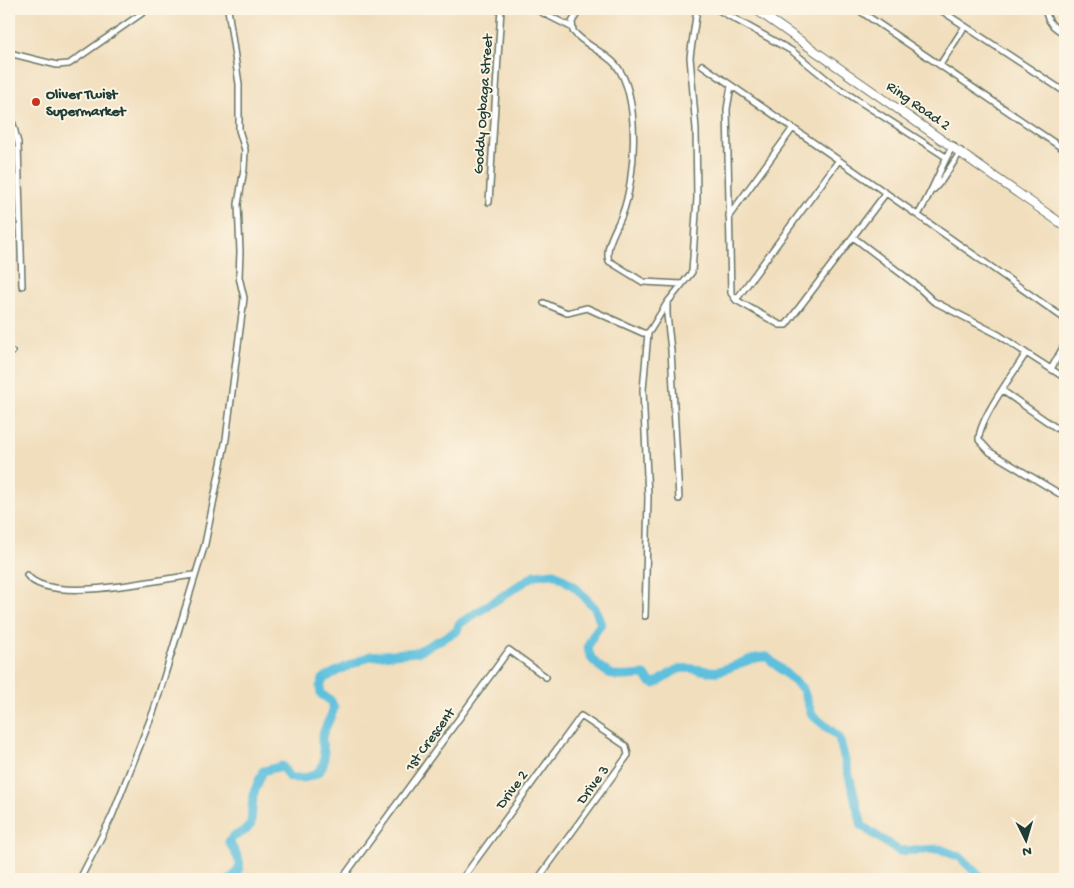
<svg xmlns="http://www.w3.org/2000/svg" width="1074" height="888" viewBox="0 0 1074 888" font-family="'Gochi Hand',sans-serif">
	<rect width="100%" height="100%" fill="#fcf5e5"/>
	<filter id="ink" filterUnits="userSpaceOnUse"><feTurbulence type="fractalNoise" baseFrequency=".02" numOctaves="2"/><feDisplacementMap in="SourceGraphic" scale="10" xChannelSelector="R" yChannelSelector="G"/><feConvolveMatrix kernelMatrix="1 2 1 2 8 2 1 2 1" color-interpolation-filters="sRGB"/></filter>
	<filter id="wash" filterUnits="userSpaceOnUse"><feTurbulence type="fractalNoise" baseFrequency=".0096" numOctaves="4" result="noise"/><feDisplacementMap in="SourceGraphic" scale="20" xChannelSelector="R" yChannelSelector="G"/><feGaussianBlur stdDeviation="1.12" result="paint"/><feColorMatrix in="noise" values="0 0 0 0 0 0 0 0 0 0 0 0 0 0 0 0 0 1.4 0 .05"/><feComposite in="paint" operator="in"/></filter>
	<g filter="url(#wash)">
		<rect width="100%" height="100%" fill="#f1debd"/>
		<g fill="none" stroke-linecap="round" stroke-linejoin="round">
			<!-- river -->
			<path stroke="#5ec0dd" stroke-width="9" d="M230,879C247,866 238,857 229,842L233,837L246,830L251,824L253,795L263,771L282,766L289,777C307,780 326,776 324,753C324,749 321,742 322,738C324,728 331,718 334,708L331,701L321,694L320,687L323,679L335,672L370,656L417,652L457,631L459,624L535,575L554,573L575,587L595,608L601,624C588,641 581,652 600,667C605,671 611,675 617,676C626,677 636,675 645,675L650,682L655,684C663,680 670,672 679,669C692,666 705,673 718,671C735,668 750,656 767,657L803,689L812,715L839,737L862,826L899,851L940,849L960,857L982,879H986"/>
		</g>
	</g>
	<g filter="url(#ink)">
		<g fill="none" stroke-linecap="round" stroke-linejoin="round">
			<defs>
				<path id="minor" d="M535,9L571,27
					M580,9L572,22L573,31C584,45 603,51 615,64C641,93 636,180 622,215C617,228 604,247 609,261L643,282L682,284
					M717,9L792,51L834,85L946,157
					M857,9L1065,150
					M939,9L1065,92
					M1045,9C1048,23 1053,27 1065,34
					M9,53L57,65L69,64L148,9
					M702,65L886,193L786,325H780L736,300L731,293L727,109L731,86
					M940,65L965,26
					M9,121L13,124L18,143L22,286
					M934,189L942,180L961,151
					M886,193L1065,319
					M489,202L501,9
					M918,215C932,192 940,169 953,145
					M729,216L793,128
					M853,237L916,285L933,301L999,335L1026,353C1014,373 978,420 979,440L990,452L1065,497
					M736,300L839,160
					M544,303L567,313L587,308L643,333H648L651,329L667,303
					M9,352H12
					M1026,353L1065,378
					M1051,369L1065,344
					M1003,391L1065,434
					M679,499L671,350L667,315V303L692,272L697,198L696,129L690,57L697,9
					M27,575C50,606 160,578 195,575
					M645,616L648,497L643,390L648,333
					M80,879L112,816L154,710L205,544L226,439L244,298L239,277L240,252L238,204L244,169L245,150L239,130V84L228,9
					M342,879L509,650L546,677
					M462,879L581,716L626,746L628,755L538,879"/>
				<path id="primary" d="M755,9L1065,226"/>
			</defs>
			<!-- minor casing -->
			<use href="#minor" stroke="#687564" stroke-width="8"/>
			<!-- primary casing -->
			<use href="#primary" stroke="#687564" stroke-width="10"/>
			<!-- minor -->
			<use href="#minor" stroke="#fff" stroke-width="5"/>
			<!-- primary -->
			<use href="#primary" stroke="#fff" stroke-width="8"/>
		</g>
	</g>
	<!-- markers -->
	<circle fill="#c8321e" stroke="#fcf5e5" stroke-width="2" cx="36" cy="102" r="5"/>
	<g text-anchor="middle" stroke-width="4" stroke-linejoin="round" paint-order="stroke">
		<!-- poi labels -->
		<g font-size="15" font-weight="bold" fill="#1f3d34" stroke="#fcf5e5" text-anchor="start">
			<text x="46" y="98">Oliver Twist<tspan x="46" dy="17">Supermarket</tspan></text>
		</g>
		<!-- street labels -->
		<g font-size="15" fill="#1f3d34" stroke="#fcf5e5">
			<text transform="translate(482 104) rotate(-86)" y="5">Goddy Ogbaga Street</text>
			<text transform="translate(919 105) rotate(35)" y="5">Ring Road 2</text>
			<text transform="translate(429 739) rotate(-54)" y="5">1st Crescent</text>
			<text transform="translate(592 784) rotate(-54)" y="5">Drive 3</text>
			<text transform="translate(511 789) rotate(-54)" y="5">Drive 2</text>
		</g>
	</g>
	<!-- margin -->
	<rect width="1074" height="888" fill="none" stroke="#fcf5e5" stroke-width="30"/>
	<!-- north arrow -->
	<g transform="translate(1026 840) rotate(175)" stroke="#fcf5e5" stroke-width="4" paint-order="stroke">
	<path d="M0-4L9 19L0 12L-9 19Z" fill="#1f3d34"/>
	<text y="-8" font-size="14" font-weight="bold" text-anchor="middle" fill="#1f3d34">N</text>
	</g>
</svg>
